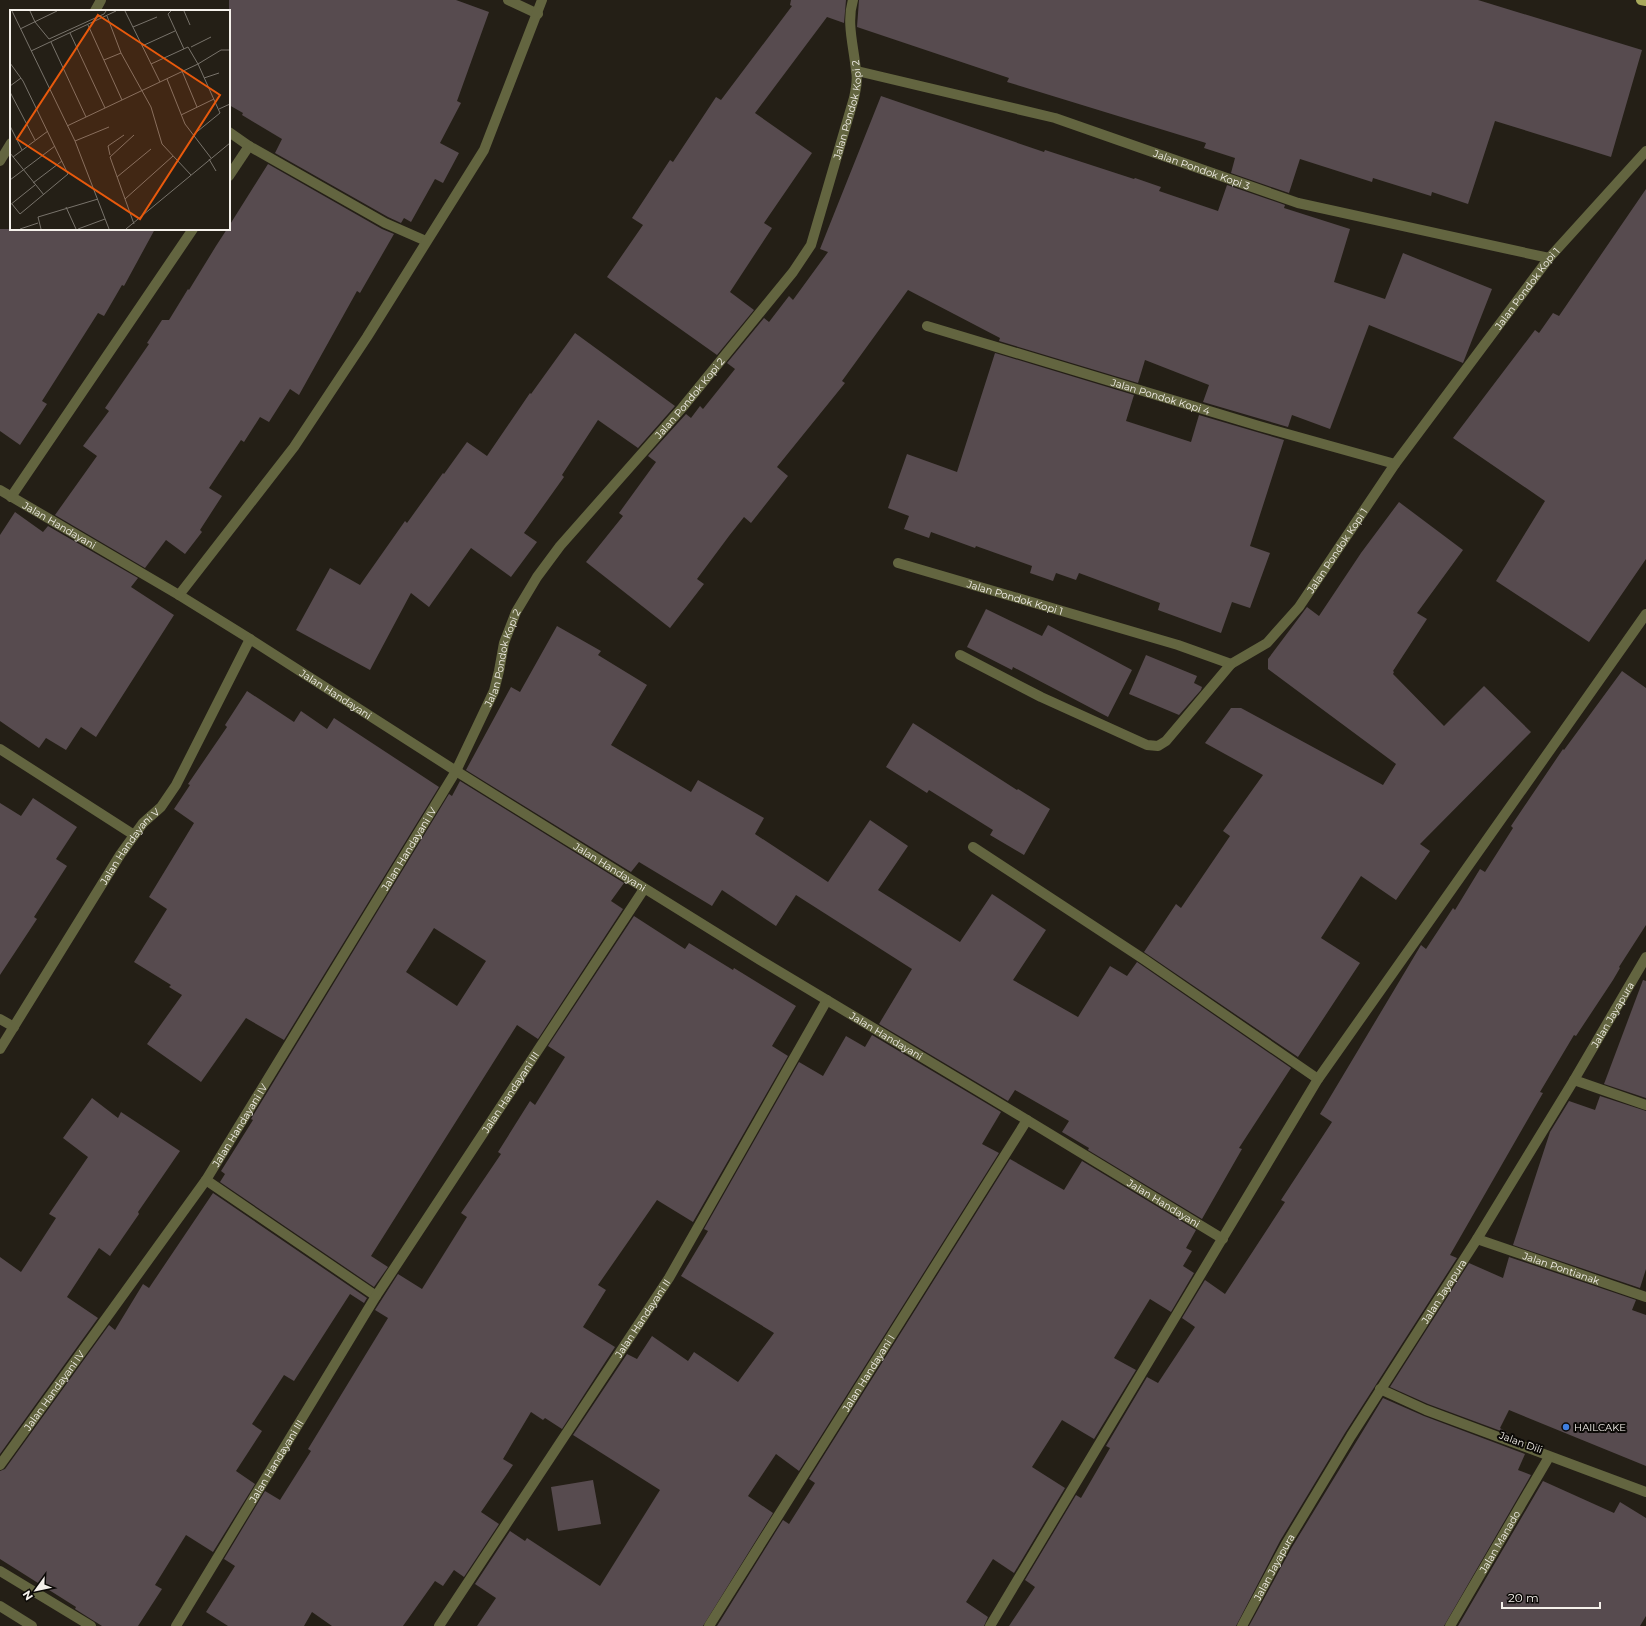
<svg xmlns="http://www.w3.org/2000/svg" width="1646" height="1626" viewBox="0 0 1646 1626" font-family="Montserrat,sans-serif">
	<rect width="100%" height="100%" fill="#241f16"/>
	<!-- building -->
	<path fill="#574b4f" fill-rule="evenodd" d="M229,0H456L489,12L457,101L461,103L440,143L459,153L443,183L435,179L411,222L404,218L401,223L388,217L275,153L282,139L242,115L243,113L229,105Z
		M791,0H846L844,23L827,17L755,113L812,153L764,223L772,228L730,292L754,310L717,355L607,277L643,225L632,218L670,160L673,162L716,97L721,100L792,6L790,5Z
		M859,0H1478L1642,50L1611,157L1495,121L1468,204L1432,192L1431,196L1373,178L1372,182L1300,159L1289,193L1231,173L1235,158L1204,148L1206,143L1007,82L1009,78L857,27Z
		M881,96L1044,152L1045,150L1134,179L1135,178L1161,187L1159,191L1218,211L1227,185L1285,205L1284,208L1350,229L1334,282L1385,299L1403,253L1492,289L1463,363L1369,325L1330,429L1292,415L1288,427L1203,402L1209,385L1145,360L1138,383L999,341L1000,338L908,290L842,381L845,383L777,467L788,476L751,523L744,517L729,536L697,579L704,584L670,628L586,562L623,516L619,513L656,462L648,456L686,414L691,418L700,406L703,409L735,369L727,363L764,318L769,322L789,296L793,300L828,252L820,249Z
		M268,164L382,229L394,234L360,293L357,291L299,395L290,389L269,422L260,417L244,442L241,440L209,488L222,496L200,530L202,532L185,554L166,540L145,568L55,515L97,456L83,446L109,411L105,408L149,344L147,343L162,320H169L188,289L189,290L216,246L227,229H229V226Z
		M1646,189V559L1589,642L1496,581L1545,501L1453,438L1535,330L1539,333L1553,313L1559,316Z
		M0,229H155L124,286L122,285L104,316L98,313L42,401L47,404L20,445L0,431Z
		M575,333L675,406L638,448L598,420L562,475L564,477L524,533L537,542L511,577L471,548L429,607L411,593L370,670L296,630L330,568L360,585L405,521L407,523L443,473L444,474L467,442L487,456L530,393L531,394Z
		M995,353L1134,395L1126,421L1191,442L1199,415L1284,440L1250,546L1270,553L1250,608L1232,602L1221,633L1158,610L1160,603L1079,573L1076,580L1056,573L1053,581L1030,573L1032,566L976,546L975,548L931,532L929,538L904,529L909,516L888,508L907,454L957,472Z
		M1399,502L1463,550L1417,613L1427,619L1393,671L1394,672L1393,674L1444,726L1484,686L1531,732L1420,844L1430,851L1396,900L1361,876L1321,938L1360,963L1298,1057L1144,952L1176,904L1181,908L1230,836L1223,831L1263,775L1205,743L1231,708H1241L1383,785L1396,764L1268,669V659L1307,607L1319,616L1361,553Z
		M15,512L43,532L48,526L138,578L131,587L174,615L96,737L81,727L66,750L46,738L39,748L0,721V535Z
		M986,609L1042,636L1048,625L1132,670L1108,717L1013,667L1012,670L967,647Z
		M557,626L601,651L598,655L647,685L611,745L691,792L698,780L764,818L755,834L828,882L870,820L908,846L878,890L960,942L992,894L1046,930L1013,980L1078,1017L1110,966L1127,976L1137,962L1291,1068L1239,1148L1242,1149L1202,1219L1088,1150L1089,1148L1062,1132L1069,1121L1015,1090L1008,1101L879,1024L912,969L796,895L776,926L722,890L712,906L639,862L631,872L466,770L511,687L520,692Z
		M1146,655L1197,676L1194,683L1202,687L1201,690L1179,715L1129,694Z
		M1622,671L1646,688V925L1619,967L1620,968L1613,980L1576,1036L1574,1035L1540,1092L1543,1093L1450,1255L1457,1258L1345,1433L1280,1541L1236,1626H1009L1035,1587L1025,1580L1076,1495L1081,1498L1110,1448L1106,1446L1147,1377L1158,1383L1195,1327L1182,1318L1205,1280L1225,1294L1285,1202L1281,1200L1332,1122L1320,1114L1421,945L1426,949L1453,908L1455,910L1480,869L1485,872L1513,828L1511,826L1563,749L1564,750Z
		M247,691L294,722L301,711L327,729L334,718L439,787L284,1040L246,1018L201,1082L147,1044L182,995L169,987L171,985L134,962L167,909L149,897L194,823L174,809L190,785L188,784L227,727L225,725Z
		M913,723L1017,790L1018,789L1050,809L1024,855L990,835L993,830L929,790L927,793L886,767Z
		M460,781L624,883L611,901L623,909L538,1039L517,1025L371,1256L388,1267L374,1287L220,1182L225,1174L221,1171L253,1120L251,1119L449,794L452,796ZM434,928L486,961L457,1006L406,972Z
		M33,798L77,827L56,859L67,866L34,917L37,919L0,975V803L21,816Z
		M634,916L685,949L689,943L733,970L734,968L796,1006L772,1046L788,1056L693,1222L657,1200L598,1285L606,1290L583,1327L615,1347L562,1429L545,1418L543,1420L531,1412L503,1459L513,1465L481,1512L499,1524L464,1577L454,1570L443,1586L435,1581L403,1626H332L312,1612L304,1626H228L206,1612L235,1566L224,1559L265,1491L280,1500L311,1451L308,1449L388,1318L375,1310L398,1274L422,1289L467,1217L461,1213L501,1154L498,1152L530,1101L535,1105L565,1057L548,1046Z
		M1643,980L1646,981V1098L1604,1084Z
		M872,1035L1001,1112L982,1144L999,1153L799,1471L776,1454L748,1496L773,1513L703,1626H477L496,1598L475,1584L510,1531L525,1541L527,1538L600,1586L660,1490L573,1435L627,1354L637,1359L652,1336L688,1361L694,1352L738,1382L774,1333L681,1276L708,1231L704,1229L799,1062L823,1076L846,1036L865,1047Z
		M1600,1096L1646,1111V1269L1640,1288L1513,1245L1550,1132L1569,1101L1595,1110Z
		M92,1098L118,1118L121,1112L180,1151L138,1212L139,1214L110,1256L99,1248L67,1297L98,1318L0,1454V1257L21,1272L56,1218L49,1214L88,1157L63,1138Z
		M1010,1159L1064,1190L1082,1161L1196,1230L1186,1248L1192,1251L1183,1266L1194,1273L1171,1312L1150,1299L1114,1358L1136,1370L1094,1439L1062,1420L1032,1467L1065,1488L1014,1573L993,1559L966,1602L988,1617L984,1626H717L783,1520L789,1524L815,1483L809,1479Z
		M213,1193L367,1298L364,1303L350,1294L294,1381L284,1375L252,1424L262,1431L236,1471L255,1484L213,1552L186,1535L155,1585L162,1589L138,1626H102L75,1609L76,1607L0,1559V1471L5,1469L109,1325L115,1330L143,1284L149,1288Z
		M1509,1257L1636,1300L1632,1310L1646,1315V1466L1509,1410L1500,1428L1509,1434L1428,1404L1390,1387L1469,1263L1503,1278Z
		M1383,1398L1424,1416L1525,1454L1518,1470L1531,1475L1444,1626H1249L1292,1547Z
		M593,1480L601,1524L558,1531L551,1487Z
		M1543,1481L1614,1513L1620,1502L1646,1518V1616L1640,1626H1458Z"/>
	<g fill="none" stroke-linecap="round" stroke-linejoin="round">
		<!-- minor -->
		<g stroke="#636540" stroke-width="10">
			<path d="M508,0L538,14"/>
			<path d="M95,11L101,0"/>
			<path id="s1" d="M857,71L1055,118L1298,203L1549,258"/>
			<path d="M229,132L249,146L385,223L426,241"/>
			<path d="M0,161L11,143"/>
			<path d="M229,176L249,146"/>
			<path id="s2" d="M927,326L1259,426L1395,464"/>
			<path id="s3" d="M0,490L179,595L250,639L456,771L760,960L1027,1120L1223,1239"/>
			<path d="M11,497L193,229"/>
			<path id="s4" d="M898,563L1178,645L1231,664L1267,643L1299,607L1395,464L1549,258L1646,151"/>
			<path d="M179,595L294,447L367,337L484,150L542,0"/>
			<path d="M960,655L1041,697L1147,745L1158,746L1166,741L1231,664"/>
			<path d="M0,749L134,835"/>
			<path d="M973,847L1145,960L1318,1079"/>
			<path d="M0,1019L14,1027"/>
			<path id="s5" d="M0,1049L120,855L143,823L161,807L176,785L250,639"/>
			<path d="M1574,1080L1646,1105"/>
			<path d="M206,1180L376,1296"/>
			<path id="s6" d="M1477,1239L1646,1297"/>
			<path d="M1380,1389L1426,1410L1646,1492"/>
			<path id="s7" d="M0,1465L206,1180L456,771L494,691L499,671L504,643L516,612L537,577L560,546L682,408L793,272L811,245L854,98C856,89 858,80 856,71C854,47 846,23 853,0"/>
			<path d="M0,1571L91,1626"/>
			<path d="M0,1606L32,1626"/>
			<path id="s8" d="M176,1626L376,1296L644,889"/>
			<path id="s9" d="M439,1626L669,1278L827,1000"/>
			<path id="s10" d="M709,1626L1027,1120"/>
			<path d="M990,1626L1318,1079L1646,614"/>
			<path id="s11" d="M1242,1626L1286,1544L1351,1436L1477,1239L1574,1080L1646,957"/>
			<path id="s12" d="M1450,1626L1549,1457"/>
		</g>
		<!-- major -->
		<path stroke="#a8aa5c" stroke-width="10" d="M1641,0L1646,1"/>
	</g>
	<!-- markers -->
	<circle fill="#3f7fe0" stroke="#0b0906" stroke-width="1.5" cx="1566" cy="1427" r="4"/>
	<g text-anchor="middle" stroke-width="4" stroke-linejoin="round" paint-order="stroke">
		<!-- street labels -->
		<g font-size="10" fill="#f5f1eb" stroke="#0b0906">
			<text dy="4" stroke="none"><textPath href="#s7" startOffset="1614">Jalan Pondok Kopi 2</textPath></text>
			<text dy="4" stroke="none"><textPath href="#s1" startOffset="359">Jalan Pondok Kopi 3</textPath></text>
			<text dy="4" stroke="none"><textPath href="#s4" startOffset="830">Jalan Pondok Kopi 1</textPath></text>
			<text dy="4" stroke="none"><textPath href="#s2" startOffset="244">Jalan Pondok Kopi 4</textPath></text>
			<text dy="4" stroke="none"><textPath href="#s7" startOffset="1278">Jalan Pondok Kopi 2</textPath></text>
			<text dy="4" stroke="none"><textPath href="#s3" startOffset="69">Jalan Handayani</textPath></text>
			<text dy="4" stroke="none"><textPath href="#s4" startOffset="506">Jalan Pondok Kopi 1</textPath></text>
			<text dy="4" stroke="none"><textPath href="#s4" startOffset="122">Jalan Pondok Kopi 1</textPath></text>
			<text dy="4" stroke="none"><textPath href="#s7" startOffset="954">Jalan Pondok Kopi 2</textPath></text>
			<text dy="4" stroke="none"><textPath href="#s3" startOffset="393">Jalan Handayani</textPath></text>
			<text dy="4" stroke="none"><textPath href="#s5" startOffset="241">Jalan Handayani V</textPath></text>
			<text dy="4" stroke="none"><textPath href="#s7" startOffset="740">Jalan Handayani IV</textPath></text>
			<text dy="4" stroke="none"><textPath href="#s3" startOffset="717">Jalan Handayani</textPath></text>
			<text dy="4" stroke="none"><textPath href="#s11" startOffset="715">Jalan Jayapura</textPath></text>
			<text dy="4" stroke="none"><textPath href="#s3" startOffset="1041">Jalan Handayani</textPath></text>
			<text dy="4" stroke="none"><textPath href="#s8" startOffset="630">Jalan Handayani III</textPath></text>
			<text dy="4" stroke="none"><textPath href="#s7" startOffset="416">Jalan Handayani IV</textPath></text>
			<text dy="4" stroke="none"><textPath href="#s3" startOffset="1365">Jalan Handayani</textPath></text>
			<text dy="4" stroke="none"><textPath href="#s6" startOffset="89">Jalan Pontianak</textPath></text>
			<text dy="4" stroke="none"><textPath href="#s11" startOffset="391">Jalan Jayapura</textPath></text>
			<text dy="4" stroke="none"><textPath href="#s9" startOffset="369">Jalan Handayani II</textPath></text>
			<text dy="4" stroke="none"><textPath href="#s10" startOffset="299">Jalan Handayani I</textPath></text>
			<text dy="4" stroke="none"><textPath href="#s7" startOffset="92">Jalan Handayani IV</textPath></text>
			<text transform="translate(1521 1442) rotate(20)" y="4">Jalan Dili</text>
			<text dy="4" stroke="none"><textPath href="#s8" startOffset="193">Jalan Handayani III</textPath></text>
			<text dy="4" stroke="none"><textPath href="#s12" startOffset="98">Jalan Manado</textPath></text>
			<text dy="4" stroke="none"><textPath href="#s11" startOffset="67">Jalan Jayapura</textPath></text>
		</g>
		<!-- poi labels -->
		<g font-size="10" fill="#f5f1eb" stroke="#0b0906" text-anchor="start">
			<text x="1574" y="1431">HAILCAKE</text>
		</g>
	</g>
	<!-- overview -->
	<g transform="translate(10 10)">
		<rect width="220" height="220" fill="#241f16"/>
		<path fill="none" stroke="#78736b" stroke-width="1" d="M2,1L65,131L99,219M20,1L25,12L39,29L94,4L96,1M115,1L150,72M161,1L158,4L174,39M174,1L180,15M97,6L111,43L141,97L152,134L181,165M78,15L112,90M123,17L147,7M10,19L47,1M60,23L95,98M41,32L76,107M132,36L165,21M181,37L201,27M21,41L106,1M94,50L111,43M0,53L13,71L58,164L10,204L2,194M141,54L178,37L188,54M172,61L187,97M194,68L209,63M157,69L175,114L201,148M0,76L11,68M0,82L25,130M209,99L220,94M171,105L204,89M0,116L12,140M57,116L188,54L211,40H220M183,125L210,103L188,54M65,131L99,117M0,143L34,185M100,145L98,136L114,125M3,147L38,121M199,149L206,161M107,167L141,139M0,170L45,136M23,173L52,151M115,189L163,146M0,195L25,175M56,197L66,219M124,214L100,147L124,125M10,219L28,213M31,219L28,207L88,189M68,219L95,209M116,219L220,133"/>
		<path fill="#e8590c" fill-opacity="0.15" stroke="#e8590c" stroke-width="2" d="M88,5L210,85L130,209L7,129Z"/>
		<rect width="220" height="220" fill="none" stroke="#f5f1eb" stroke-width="2"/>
	</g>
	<!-- north arrow -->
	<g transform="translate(36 1590) rotate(237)" stroke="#0b0906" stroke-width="3" paint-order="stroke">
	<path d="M0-3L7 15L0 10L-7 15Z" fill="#f5f1eb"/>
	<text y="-6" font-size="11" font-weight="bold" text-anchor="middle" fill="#f5f1eb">N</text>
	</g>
	<!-- scale -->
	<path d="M1502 1602v6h98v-6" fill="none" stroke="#f5f1eb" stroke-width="2"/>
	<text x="1508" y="1602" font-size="12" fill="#f5f1eb" stroke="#0b0906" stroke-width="3" paint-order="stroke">20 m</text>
</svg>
